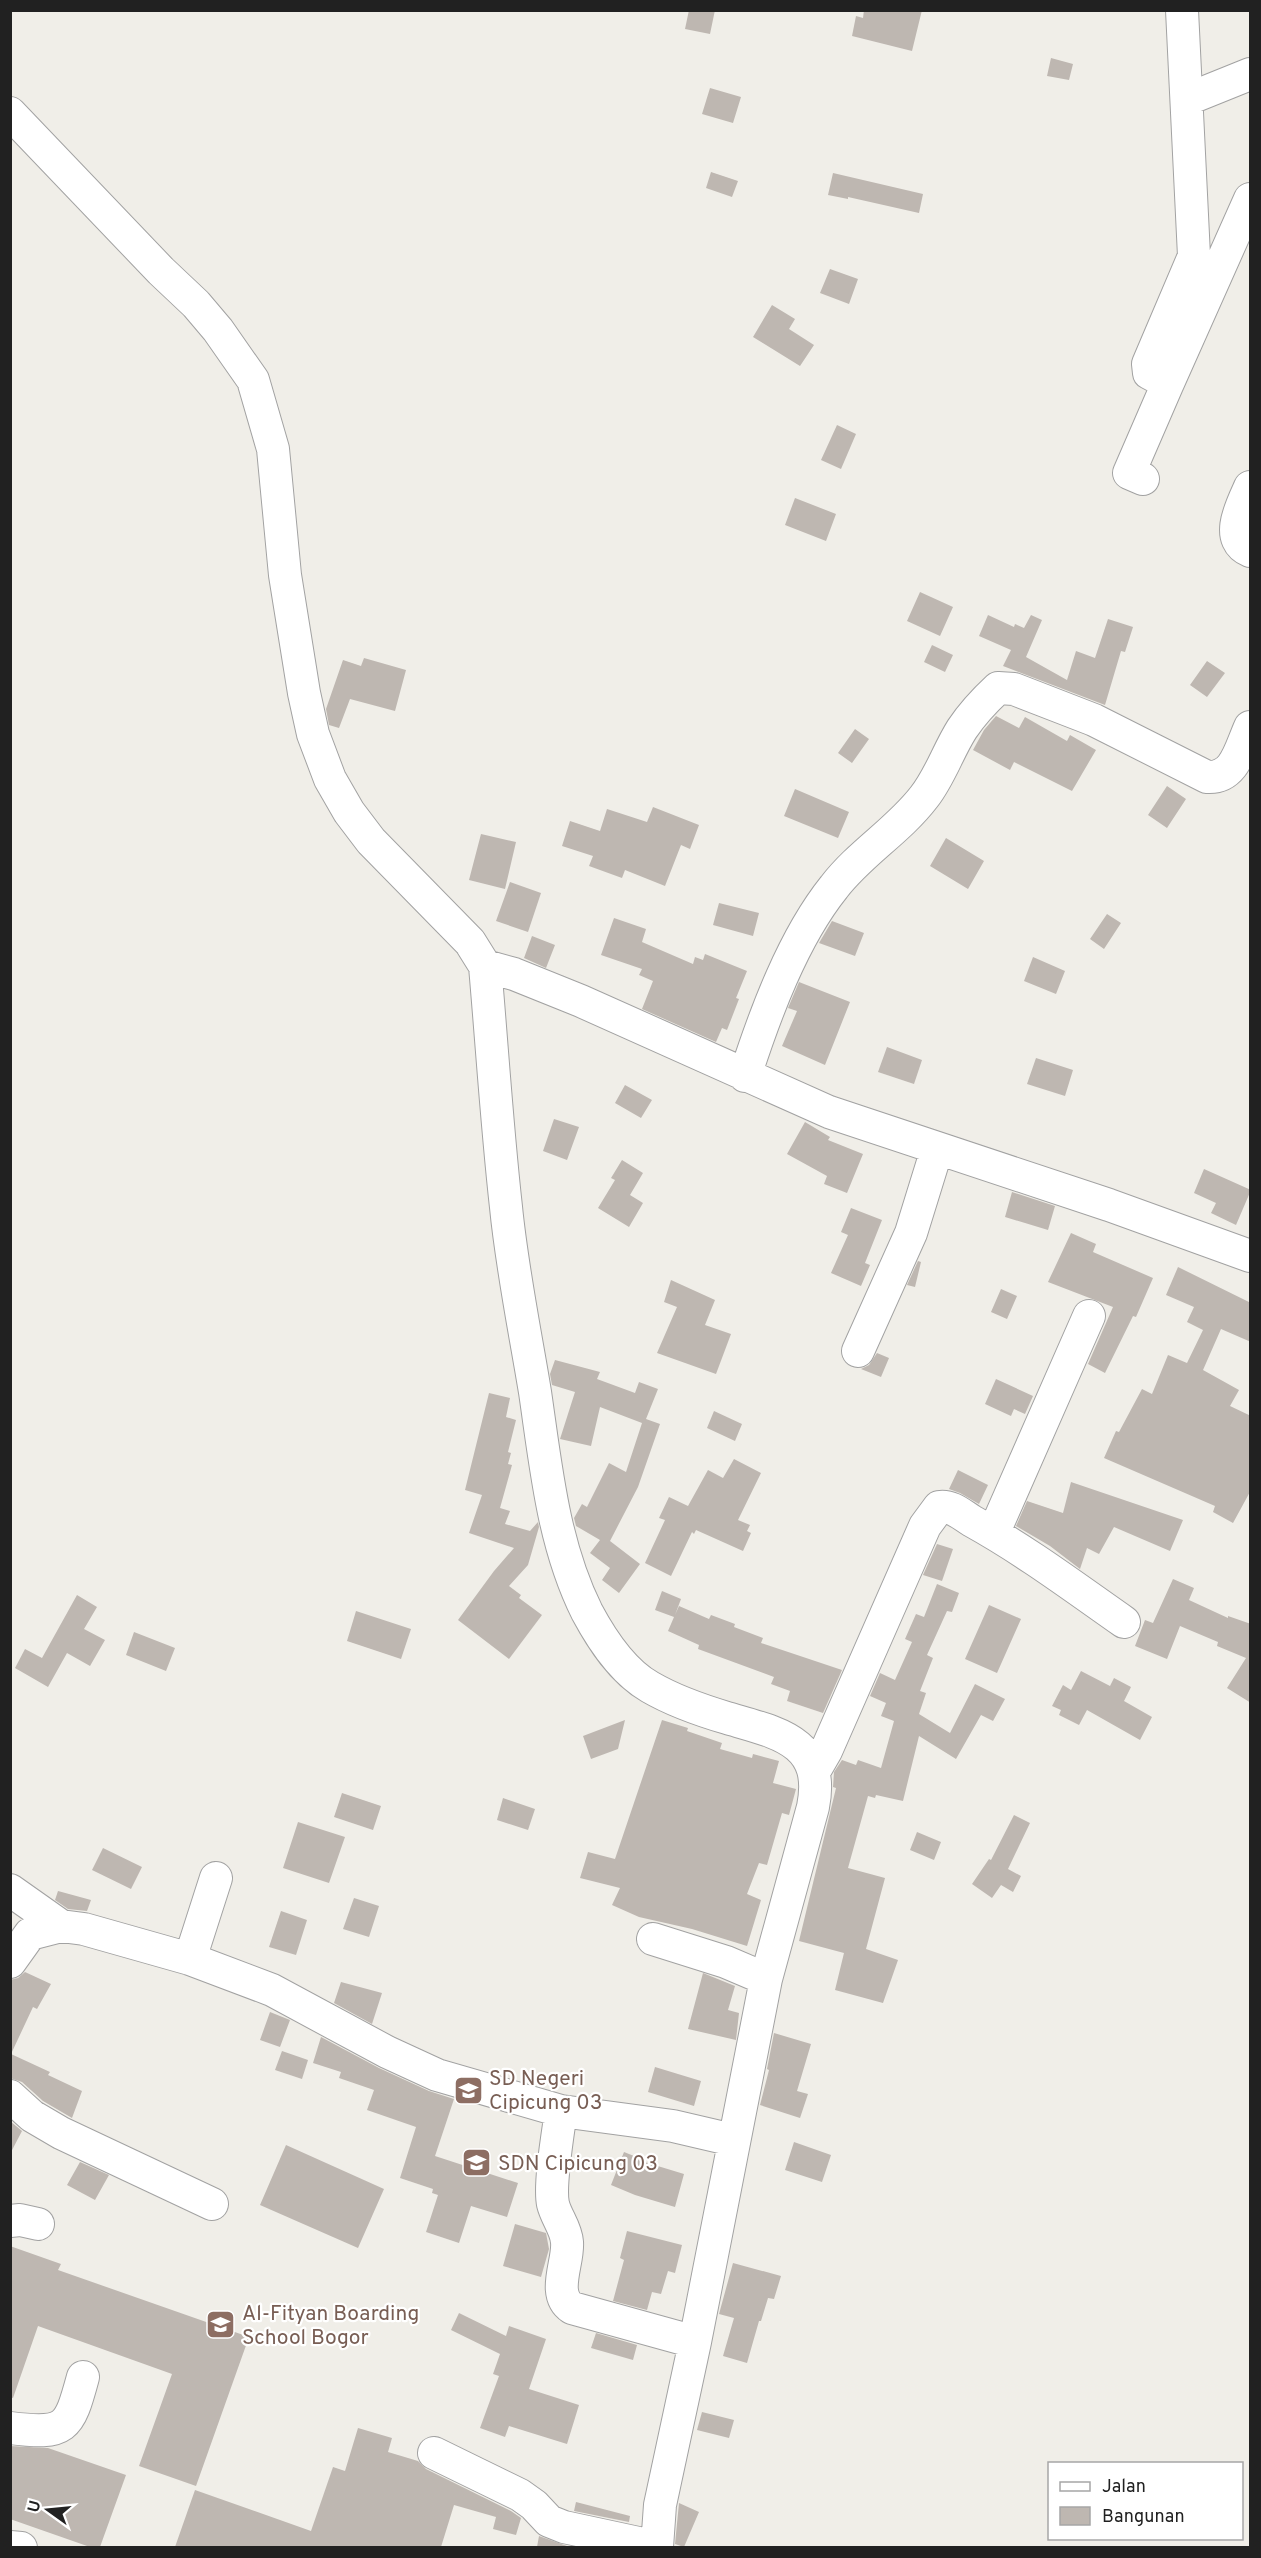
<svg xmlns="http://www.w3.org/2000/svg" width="1261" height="2558" viewBox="0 0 1261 2558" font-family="Overpass,sans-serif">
	<rect width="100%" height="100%" fill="#f0eee8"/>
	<!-- building -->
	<path fill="#beb7b1" d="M689,10H715L710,34L685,29Z
		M864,10H922L912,51L852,36L856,16L863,18Z
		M1051,58L1073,64L1069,80L1047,76Z
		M710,88L741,97L733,123L702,114Z
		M711,172L738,181L732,197L706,188Z
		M833,173L923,194L919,213L848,197V199L828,195Z
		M830,269L858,279L849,304L820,293Z
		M772,305L795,319L789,329L814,345L800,366L753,337Z
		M837,425L856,434L841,469L821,460Z
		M795,498L836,514L826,541L785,525Z
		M920,592L953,607L940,636L907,621Z
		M988,615L1014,627L1015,624L1024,628L1031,615L1042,620L1026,657L1067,680L1076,651L1095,658L1108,619L1133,627L1125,652L1121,651L1105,705L1003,666L1011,650L979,636Z
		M932,645L953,655L945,672L924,662Z
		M364,658L406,670L395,711L350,699L339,728L329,725L326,709L343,660L361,666Z
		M1207,661L1225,673L1207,697L1190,685Z
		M996,716L1019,728L1025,717L1067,741L1070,735L1096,750L1072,791L1014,762L1010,770L973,750L984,730Z
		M855,729L869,739L852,763L838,753Z
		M1167,786L1186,799L1167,828L1148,815Z
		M795,789L849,812L838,838L784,816Z
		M653,807L699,825L690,849L681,845L665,886L625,870L622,878L589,866L593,856L562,846L570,821L600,831L607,809L647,822Z
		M481,834L516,842L505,889L469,880Z
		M946,838L984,861L968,889L930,866Z
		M510,882L541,893L528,932L496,921Z
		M719,903L759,913L753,936L713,925Z
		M1107,914L1121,923L1104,949L1090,939Z
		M614,918L646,929L642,942L693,964L695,957L703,960L705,954L747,971L736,998L739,999L727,1030L722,1028L716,1042L642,1009L653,981L639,975L642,969L601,955Z
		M832,921L864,933L855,956L819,943Z
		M532,936L555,945L546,968L524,958Z
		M1033,957L1065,971L1056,994L1024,981Z
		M799,982L850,1002L825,1065L782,1046L797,1011L788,1008Z
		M887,1047L922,1060L914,1084L878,1072Z
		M1036,1058L1073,1070L1065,1096L1027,1084Z
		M625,1085L652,1100L641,1118L615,1103Z
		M554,1119L579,1127L567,1160L543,1151Z
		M805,1122L830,1137L828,1140L863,1154L847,1193L824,1184L827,1176L787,1154Z
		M622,1160L643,1173L630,1195L643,1203L629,1227L598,1208L615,1180L611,1178Z
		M1204,1169L1251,1190L1236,1225L1211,1213L1216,1203L1194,1193Z
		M1012,1192L1055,1206L1048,1230L1005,1217Z
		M851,1208L882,1220L865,1263L870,1265L861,1286L831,1273L848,1235L841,1232Z
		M1071,1233L1096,1244L1093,1252L1153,1278L1136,1317L1133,1316L1105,1373L1088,1364L1113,1307L1048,1282Z
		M918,1261L921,1262L915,1287L907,1285Z
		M1178,1267L1251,1303V1342L1221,1329L1203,1370L1239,1390L1230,1406L1251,1416V1490L1233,1523L1213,1512L1215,1506L1104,1458L1116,1431L1119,1432L1142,1389L1152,1394L1168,1355L1187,1363L1203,1330L1187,1322L1194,1307L1166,1295Z
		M671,1280L715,1300L705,1325L731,1334L716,1374L657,1353L677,1307L664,1302Z
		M1001,1289L1017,1296L1007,1319L991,1312Z
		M877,1353L889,1358L881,1377L861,1369L869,1365Z
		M555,1360L600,1372L597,1379L635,1393L639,1382L658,1389L646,1419L660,1424L638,1487L610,1541L640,1564L619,1593L602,1580L610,1568L590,1553L600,1540L576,1526L574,1518L582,1504L587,1507L609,1463L626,1472L642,1423L600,1407L591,1446L560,1439L575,1392L552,1385L550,1374Z
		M996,1379L1033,1396L1025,1414L1014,1409L1011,1416L985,1404Z
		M489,1393L510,1398L506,1417L516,1420L508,1452L511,1453L508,1464L512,1465L500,1508L510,1511L505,1524L530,1531L538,1522L539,1527L528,1565L509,1586L521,1595L519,1598L542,1615L509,1659L458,1620L494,1571L514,1548L469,1533L482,1495L465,1490Z
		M714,1411L742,1424L735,1441L707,1428Z
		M734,1459L761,1473L738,1520L750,1525L747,1531L751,1533L743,1551L696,1530L694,1534L692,1532L671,1576L645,1563L665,1520L659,1518L669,1497L688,1506L708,1470L723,1478Z
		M958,1470L988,1485L979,1504L960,1493L949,1489Z
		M1071,1482L1183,1520L1170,1551L1114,1527L1099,1554L1087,1548L1080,1569L1050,1546L1016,1526L1027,1501L1063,1513Z
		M937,1544L953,1549L942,1581L923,1575Z
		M1173,1579L1194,1588L1189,1600L1228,1618V1616L1251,1624V1703L1227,1688L1246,1658L1217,1646L1218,1642L1180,1626L1167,1659L1135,1646L1145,1620L1153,1623Z
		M937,1584L959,1593L952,1612L947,1611L927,1655L933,1658L920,1691L926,1693L919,1714L950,1733L975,1684L1005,1699L993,1721L981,1715L956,1759L919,1736L903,1801L876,1795L875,1798L868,1796L848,1868L885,1878L866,1949L898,1960L883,2003L835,1990L844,1953L799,1941L836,1788L833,1787L834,1772L842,1760L856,1765L858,1760L881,1768L894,1721L881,1716L886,1703L870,1696L880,1673L895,1680L912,1642L905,1639L916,1614L924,1617Z
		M662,1591L681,1599L675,1615L679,1606L709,1619L711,1615L735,1624L734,1627L763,1638L761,1643L842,1670L823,1713L787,1701L790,1691L771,1684L774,1677L698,1649L699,1645L668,1631L674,1617L655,1610Z
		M77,1595L97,1607L84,1629L105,1640L90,1666L67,1653L48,1687L15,1668L25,1649L42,1658Z
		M989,1605L1021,1619L997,1673L965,1659Z
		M356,1611L411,1629L401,1659L347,1641Z
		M134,1632L175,1648L166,1671L126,1655Z
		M1081,1671L1110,1686L1114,1678L1131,1687L1124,1701L1152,1717L1140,1740L1087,1710L1079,1725L1059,1715L1061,1710L1052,1706L1063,1685L1071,1690Z
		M625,1720L618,1749L591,1759L583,1736Z
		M662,1720L688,1728L687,1731L722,1743L720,1749L752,1758L753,1754L779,1761L773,1783L796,1789L789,1815L782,1813L767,1865L759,1863L747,1894L761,1900L747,1946L692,1929L639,1917L612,1905L620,1888L580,1878L588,1852L615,1859Z
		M342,1793L381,1806L373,1830L334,1817Z
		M503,1798L535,1809L528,1830L497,1820Z
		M1014,1815L1030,1823L1008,1869L1021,1876L1013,1892L1001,1885L992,1898L972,1884L989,1859L991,1860Z
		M298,1822L345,1837L329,1883L283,1868Z
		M917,1832L941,1842L934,1860L910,1850Z
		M103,1848L142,1867L131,1889L92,1870Z
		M58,1891L91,1900L87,1911L68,1909L55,1900Z
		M354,1898L379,1906L369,1937L343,1929Z
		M281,1911L307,1920L296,1955L269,1947Z
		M25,1972L51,1984L37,2009L33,2007L11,2054L50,2072L48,2075L82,2091L72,2118L43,2101L22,2082L10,2078V1980L18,1978Z
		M703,1973L735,1986L728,2010L739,2013L736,2040L688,2029Z
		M341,1982L382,1993L372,2024L334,2003Z
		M270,2012L290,2020L280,2047L260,2040Z
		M774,2033L811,2044L797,2091L808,2094L800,2118L760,2105L769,2070L767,2069Z
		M321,2037L379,2068L429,2091L454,2099L435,2156L518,2183L507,2217L471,2206L459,2243L426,2232L438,2195L432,2193L433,2189L400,2178L416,2127L367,2110L374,2090L339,2078L341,2072L313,2063Z
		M282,2051L308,2060L302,2079L275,2070Z
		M655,2067L701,2081L694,2106L648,2092Z
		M10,2121L22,2131L10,2154Z
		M794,2142L831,2155L822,2182L785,2170Z
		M286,2145L384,2189L358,2248L260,2205Z
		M624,2152L639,2158L638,2160L684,2174L675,2207L635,2195L611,2185Z
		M80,2162L109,2175L95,2200L67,2185Z
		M515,2224L546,2233L549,2249L541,2277L503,2266Z
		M627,2231L682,2245L675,2273L668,2271L661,2294L652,2292L647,2310L613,2301L624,2260L620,2258Z
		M10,2246L61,2264L58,2270L249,2337L196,2486L139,2466L172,2374L38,2326L13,2398L10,2397Z
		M733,2263L781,2276L774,2299L768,2298L761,2321H759L747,2363L723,2356L734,2318L719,2314Z
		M459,2313L506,2336L509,2326L546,2339L529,2389L579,2405L567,2444L509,2426L505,2437L480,2428L499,2376L493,2374L500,2354L451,2330Z
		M596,2333L637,2345L633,2360L591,2348Z
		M702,2412L734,2420L729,2438L697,2430Z
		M358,2428L392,2438L388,2452L418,2461L426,2469L511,2511L521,2518L516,2535L493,2529L496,2517L454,2505L441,2547H175L195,2490L311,2531L333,2467L345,2471Z
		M10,2446L48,2448L126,2475L100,2547H90L10,2519Z
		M576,2502L630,2516L629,2522L574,2511Z
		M679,2503L699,2512L684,2547L675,2544Z
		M539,2536L567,2546V2547H537Z"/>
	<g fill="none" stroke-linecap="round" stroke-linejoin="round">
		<defs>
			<path id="minor" d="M1182,10L1194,256L1148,364L1149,373L1168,383L1250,199
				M1188,99L1250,74
				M10,113L161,271L196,304L218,330L253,380L273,449L285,575L304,693L313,734L330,779L349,812L371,841L470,942L485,966C492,1046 497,1127 506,1207C512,1269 525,1331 535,1392C546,1467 553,1544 587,1612C602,1640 622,1671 650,1687C674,1701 700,1710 727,1718C778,1733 826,1741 813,1807L766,1979L695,2342L660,2505L657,2547L564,2527L549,2521L534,2505L520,2495L434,2453
				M1143,479L1129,473L1168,383
				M1250,487C1242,505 1223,540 1250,551
				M485,966L514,974L581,1001L829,1112L1109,1205L1250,1256
				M745,1076C765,1014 793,938 834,887C860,853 898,831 924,797C940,777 948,751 962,729C972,714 984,701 998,688L1014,689L1094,720L1207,777C1235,779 1240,749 1250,727
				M858,1351L911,1233L937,1149
				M994,1532L1089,1316
				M815,1770L826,1751L925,1526L939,1507C952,1505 962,1515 972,1521C1026,1551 1074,1587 1124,1622
				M10,1890L61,1926
				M653,1939L726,1962L766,1979
				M190,1959L216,1878
				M10,1962L30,1934L61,1926L84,1929L190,1959L272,1990L387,2052L437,2075L561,2111L673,2126L733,2140
				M10,2096L32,2116L61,2133L212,2204
				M561,2111C558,2133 549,2185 553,2204C556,2217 566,2228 567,2242C569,2262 551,2294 572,2308L695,2342
				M10,2221L20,2220L38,2224
				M10,2428C66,2435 69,2429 83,2377
				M10,2547L21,2548"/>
		</defs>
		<!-- minor casing -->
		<use href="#minor" stroke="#a2a2a2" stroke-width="34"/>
		<!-- minor -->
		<use href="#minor" stroke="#fff" stroke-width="32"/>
	</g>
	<!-- icons -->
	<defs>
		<symbol id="school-square" viewBox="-11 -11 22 22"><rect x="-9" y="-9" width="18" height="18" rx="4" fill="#8d6e63" stroke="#fff"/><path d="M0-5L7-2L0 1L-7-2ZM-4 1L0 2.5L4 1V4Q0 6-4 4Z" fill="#fff"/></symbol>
	</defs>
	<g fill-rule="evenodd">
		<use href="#school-square" x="452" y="2074" width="33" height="33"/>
		<use href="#school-square" x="460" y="2146" width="33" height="33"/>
		<use href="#school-square" x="204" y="2308" width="33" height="33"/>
	</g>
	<g text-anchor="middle" stroke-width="4.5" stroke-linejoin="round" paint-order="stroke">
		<!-- education labels -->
		<g font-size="21" fill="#785e54" stroke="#fff" text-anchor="start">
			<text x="489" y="2085">SD Negeri<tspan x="489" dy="24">Cipicung 03</tspan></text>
			<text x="498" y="2170">SDN Cipicung 03</text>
			<text x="242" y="2320">Al-Fityan Boarding<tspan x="242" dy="24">School Bogor</tspan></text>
		</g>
	</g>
	<!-- border -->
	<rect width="1261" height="2558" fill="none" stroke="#212121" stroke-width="24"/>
	<!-- legend -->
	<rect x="1048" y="2462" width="195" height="78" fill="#ffffff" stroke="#a6a6a6" stroke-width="1.5"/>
	<rect x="1060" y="2482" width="30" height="9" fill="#ffffff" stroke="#a6a6a6" stroke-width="1.5"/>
	<text x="1102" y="2492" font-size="18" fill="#212121">Jalan</text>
	<rect x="1060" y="2507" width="30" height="18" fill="#beb7b1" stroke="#a6a6a6" stroke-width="1.5"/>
	<text x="1102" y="2522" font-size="18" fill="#212121">Bangunan</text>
	<!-- north arrow -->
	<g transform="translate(48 2510) rotate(285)" stroke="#ffffff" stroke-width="4.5" paint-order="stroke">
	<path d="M0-4.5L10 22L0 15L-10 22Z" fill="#212121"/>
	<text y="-9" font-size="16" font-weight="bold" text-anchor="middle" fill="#212121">U</text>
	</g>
</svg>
